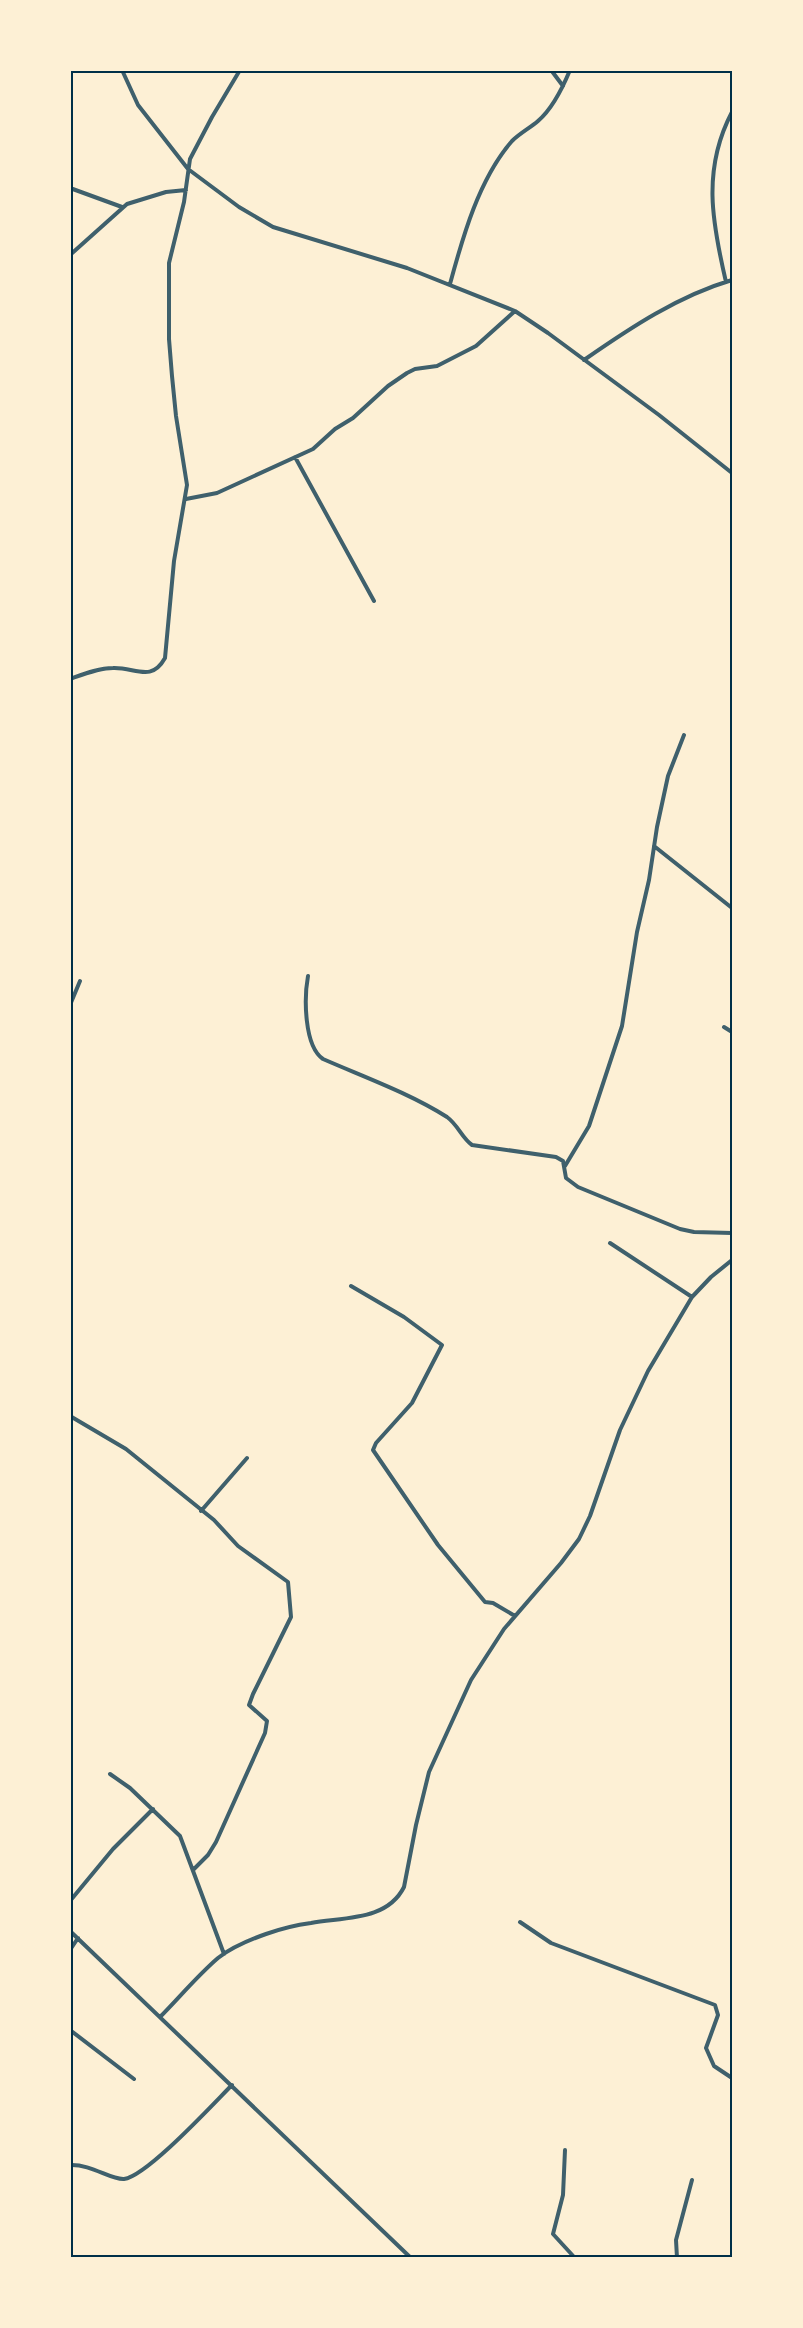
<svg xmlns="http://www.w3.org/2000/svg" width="803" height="2328" viewBox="0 0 803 2328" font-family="'DM Sans',sans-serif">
	<rect width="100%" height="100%" fill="#fdf0d5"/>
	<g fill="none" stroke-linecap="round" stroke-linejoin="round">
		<!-- minor -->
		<path stroke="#3f606c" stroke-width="4" d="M122,70L138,105L188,169L239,207L273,227L407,268L515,311L548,333L659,415L732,473
			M551,70L563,86
			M70,188L122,207
			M70,255L127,204L166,192L186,190
			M726,282C712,222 702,169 732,112
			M450,284C463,236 479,179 512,141C520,133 530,128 538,121C552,109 563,87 570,70
			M584,360C630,328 678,296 732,280
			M295,457L374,601
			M186,499L217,493L313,449L335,429L353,418L388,386L407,373L415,369L437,366L476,346L515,311
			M70,679C84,674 99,668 113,668C135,667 151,683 165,658L174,561L187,485L176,416L172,376L169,339V263L184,202L190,159L212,117L240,70
			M654,846L732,908
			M308,976C304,998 304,1046 323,1059C364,1077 409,1093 447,1117C458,1125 462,1138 472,1145L556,1157L563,1161L566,1178L578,1187L680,1229L694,1232L732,1233
			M70,1005L80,981
			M724,1027L732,1032
			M565,1166L589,1126L622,1026L637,932L649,880L657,827L668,776L684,735
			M610,1243L692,1297
			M351,1286L404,1317L442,1345L412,1403L376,1443L373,1450L438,1545L485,1602L493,1603L515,1616
			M70,1416L126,1449L214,1520L238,1546L288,1582L291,1617L253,1694L249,1705L267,1721L265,1733L216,1842L208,1855L194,1869
			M201,1511L247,1458
			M110,1774L130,1788L180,1836L224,1954
			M70,1901L113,1849L153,1809
			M520,1922L551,1943L715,2005L718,2015L706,2048L714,2066L732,2078
			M70,1931L411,2258
			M70,1950L78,1938
			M160,2017C179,1998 197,1976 218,1958C232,1947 249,1940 266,1934C280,1929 296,1925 311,1923C344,1917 387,1921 404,1887L416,1825L429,1772L471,1680L504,1629L561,1563L579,1539L590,1516L620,1430L648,1371L692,1297L711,1277L732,1260
			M70,2030L134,2079
			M565,2150L563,2195L553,2234L575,2258
			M70,2165C91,2164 111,2180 124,2179C147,2176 213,2104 232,2085
			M677,2258L676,2240L692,2180"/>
	</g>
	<!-- border -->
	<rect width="803" height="2328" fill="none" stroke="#fdf0d5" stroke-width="144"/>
	<rect x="72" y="72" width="659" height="2184" fill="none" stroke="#003049" stroke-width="2"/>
</svg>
